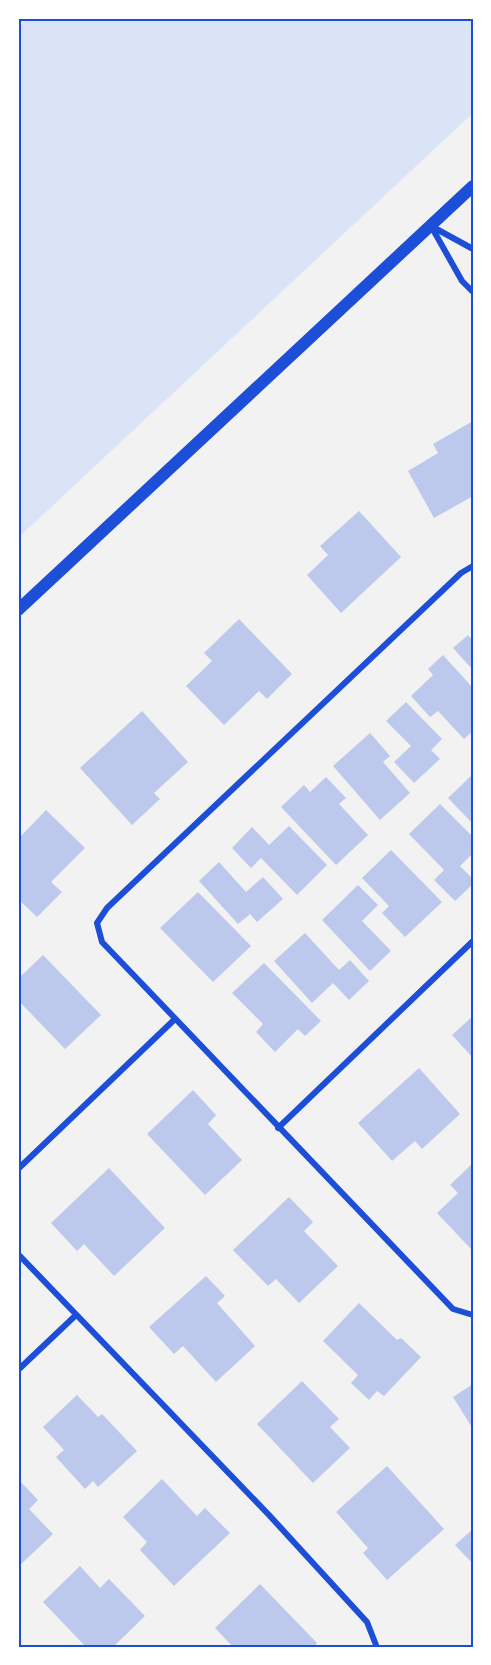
<svg xmlns="http://www.w3.org/2000/svg" width="491" height="1665" viewBox="0 0 491 1665" font-family="'Fira Sans',sans-serif">
	<rect width="100%" height="100%" fill="#f2f2f2"/>
	<!-- green -->
	<path fill="#dbe4f7" d="M18,18H473V113L18,538Z"/>
	<!-- building -->
	<path fill="#bdc9ec" d="M473,421V496L434,518L408,471L438,453L433,444Z
		M359,511L401,557L341,613L307,575L328,555L320,546Z
		M239,619L292,674L267,699L259,691L224,725L186,686L212,661L204,653Z
		M468,635L473,641V670L453,648Z
		M443,655L473,688V731L464,739L438,711L430,717L411,696L433,675L428,669Z
		M406,702L442,739L431,750L440,759L414,783L394,762L411,746L386,721Z
		M142,711L188,762L154,793L160,799L132,825L80,768Z
		M370,733L390,756L383,762L410,793L380,820L333,766Z
		M473,774V824L448,798Z
		M326,777L346,798L339,804L368,835L336,865L281,807L304,785L310,792Z
		M440,804L473,837V853L460,866L473,879V884L455,901L434,880L444,870L409,834Z
		M46,810L85,848L51,882L62,892L37,917L18,899V832L21,836Z
		M289,826L327,865L297,895L261,858L251,868L232,848L252,827L269,845Z
		M391,850L442,902L405,937L382,913L389,906L362,878Z
		M219,862L246,892L263,877L283,899L257,922L250,914L238,924L199,881Z
		M358,885L378,905L362,921L391,951L370,971L322,920Z
		M198,892L251,946L213,982L160,928Z
		M305,933L339,970L350,960L369,981L349,1000L333,983L312,1003L274,961Z
		M43,955L101,1015L65,1049L18,1000V979Z
		M264,963L321,1021L305,1036L298,1029L275,1052L256,1032L263,1024L232,993Z
		M473,1016V1058L452,1035Z
		M419,1068L460,1114L422,1149L415,1141L392,1161L358,1123Z
		M193,1090L216,1115L208,1124L242,1160L205,1195L147,1134Z
		M473,1163V1251L437,1213L458,1193L450,1185Z
		M109,1168L165,1228L114,1276L84,1244L77,1251L51,1223Z
		M289,1197L313,1222L304,1231L338,1266L299,1303L276,1279L268,1286L233,1250Z
		M206,1276L225,1296L217,1303L255,1346L216,1382L183,1346L174,1354L149,1327Z
		M359,1303L397,1340L401,1338L421,1357L384,1396L377,1391L369,1400L351,1383L358,1375L323,1341Z
		M302,1381L339,1419L330,1427L350,1448L313,1483L257,1424Z
		M473,1384V1429L453,1397Z
		M77,1395L98,1417L102,1414L137,1451L98,1487L93,1481L85,1489L56,1457L64,1450L43,1427Z
		M387,1466L444,1529L387,1580L363,1553L368,1548L336,1512Z
		M18,1479L38,1500L29,1509L53,1534L18,1567Z
		M162,1479L197,1516L205,1508L230,1533L174,1586L140,1550L147,1542L123,1517Z
		M473,1529V1564L455,1545Z
		M80,1566L100,1588L109,1579L145,1616L113,1647H86L43,1602Z
		M260,1584L317,1643L314,1647H233L215,1628Z"/>
	<g fill="none" stroke-linecap="round" stroke-linejoin="round">
		<!-- path -->
		<path stroke="#1d4ed8" stroke-width="4" d="M472,1647L473,1646"/>
		<!-- minor -->
		<path stroke="#1d4ed8" stroke-width="6" d="M431,226L462,281L473,292
			M431,226L473,249
			M473,566L461,573L107,908L97,923L102,942L453,1309L473,1315
			M278,1128L473,941
			M18,1169L175,1019
			M18,1254L269,1515L367,1622L376,1645L375,1647
			M18,1370L76,1315"/>
		<!-- secondary -->
		<path stroke="#1d4ed8" stroke-width="12" d="M18,610L473,186"/>
	</g>
	<!-- border -->
	<rect width="491" height="1665" fill="none" stroke="#ffffff" stroke-width="39"/>
	<rect x="20" y="20" width="452" height="1626" fill="none" stroke="#1d4ed8" stroke-width="2"/>
</svg>
